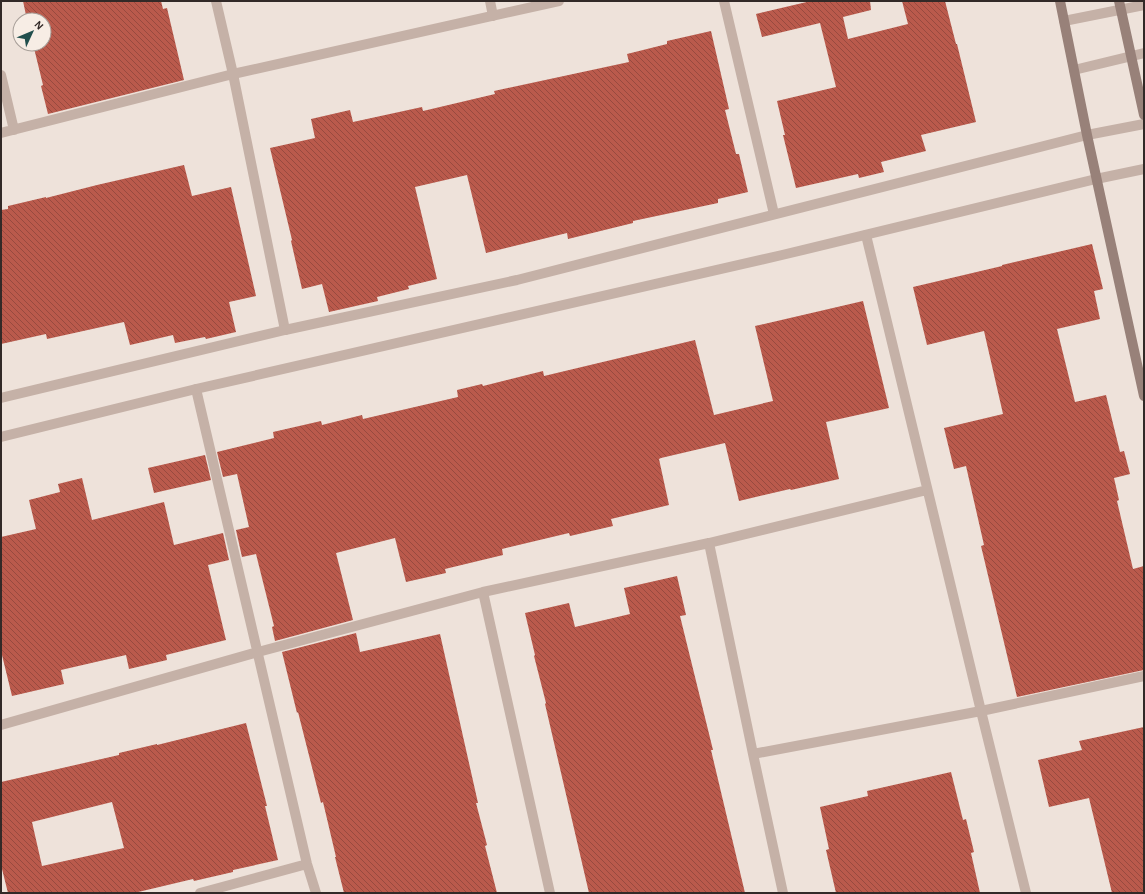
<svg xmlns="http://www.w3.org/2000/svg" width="1145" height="894" viewBox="0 0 1145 894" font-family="'Alegreya Sans',sans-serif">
	<defs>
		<pattern id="building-back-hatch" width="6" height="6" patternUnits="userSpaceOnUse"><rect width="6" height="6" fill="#ba5a4c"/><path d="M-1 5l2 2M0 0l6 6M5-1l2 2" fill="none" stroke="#984a3f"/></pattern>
	</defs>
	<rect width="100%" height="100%" fill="#eee2da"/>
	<!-- building -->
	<path fill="url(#building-back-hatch)" fill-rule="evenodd" d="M23,1H161L163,9L167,8L184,80L48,114L41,86L43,85L33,44H44V20H27Z
		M811,1H870L871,10L843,17L848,39L908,24L902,1H945L956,44H957L976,122L921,135L926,151L881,162L884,172L859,178L858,174L796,188L783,135H785L777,101L836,87L820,23L762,37L756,14Z
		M711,31L729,109L725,110L736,154H739L748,192L718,199V203L633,221V223L568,239L567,233L486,253L467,175L415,187L437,279L408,286L409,289L377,297L378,301L329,312L322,284L302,289L291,241L292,240L270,148L315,138L311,119L350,110L353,122L422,107L423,111L495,94L494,91L629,62L627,54L667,44V41Z
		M184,165L192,196L231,187L256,296L229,302L236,332L206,339L205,337L175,343L173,335L130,345L124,322L47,339L46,334L1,344V210L8,209V206L46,197V198L97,185Z
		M1092,244L1103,289L1094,291L1100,319L1057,329L1075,402L1106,395L1120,452L1124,451L1130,474L1114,478L1119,500L1117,501L1133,569L1144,566V670L1017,697L981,546L984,545L966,466L954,469L944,428L1003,414L984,331L927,345L913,287L1002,266V265Z
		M863,301L889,408L826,422L839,479L791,490L790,489L739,501L725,443L661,458L659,459L669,505L611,519L613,526L570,536L569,533L502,549L503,555L445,569L446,573L406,582L395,538L336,553L353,620L275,641L272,627L274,626L256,554L242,557L236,530L249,527L237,474L223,477L217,452L274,438L273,432L321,421L322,425L362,415L363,419L458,397L457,390L482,384L483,386L543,371L544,376L695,340L714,415L773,401L755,326Z
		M205,455L211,480L154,493L148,468Z
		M82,478L92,520L164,502L174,545L223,533L229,560L208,565L226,640L166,655L167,660L129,669L126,655L61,670L64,684L12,696L1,651V537L36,529L29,500L60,492L58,484Z
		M677,576L686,615L680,616L713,750H711L745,893H589L545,704L546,703L534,656L535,655L525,613L569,603L575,627L630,614L624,588Z
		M356,633L360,652L440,634L478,803H476L487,845L485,846L497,893H344L335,857H336L323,802L321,803L298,712L297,713L282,652Z
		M246,723L267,806H265L278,860L233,870V872L194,881L193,879L134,893H8L1,865V782L119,755V753L157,744V745ZM112,802L124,848L42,866L32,822Z
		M1144,727V893H1112L1089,798L1049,807L1038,760L1082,750L1079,741Z
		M951,772L963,820L966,819L974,852L971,853L980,893H836L826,850L829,849L820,807L868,796L867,791Z"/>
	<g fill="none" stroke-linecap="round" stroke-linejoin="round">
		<!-- minor -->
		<path stroke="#c5b1a7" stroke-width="10" d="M216,1L233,74L285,330
			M490,1L493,16
			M724,1L774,214
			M1064,21L1144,5
			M1074,70L1144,53
			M1,75L14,130
			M1,133L233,74L559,1
			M866,235L981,711L1026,893
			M196,389L307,864L316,893
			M709,543L753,754L783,893
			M483,592L550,893
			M1,725L258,652L483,592L709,543L927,490
			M753,754L981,711L1144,676
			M200,893L307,864"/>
		<!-- tertiary -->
		<path stroke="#c5b1a7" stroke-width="10" d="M1,398L285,330L517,280L1087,135L1144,124
			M1,437L196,389L782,255L1096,179L1144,169"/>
		<!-- secondary -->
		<path stroke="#988179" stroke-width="10" d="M1060,1L1087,135L1144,396
			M1119,1L1144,115"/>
	</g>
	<!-- border -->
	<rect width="1145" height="894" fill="none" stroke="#322927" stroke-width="4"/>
	<!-- north arrow -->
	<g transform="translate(32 32) rotate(46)"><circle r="19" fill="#f7ede5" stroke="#a89f99"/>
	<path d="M0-3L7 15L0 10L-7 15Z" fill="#214f4d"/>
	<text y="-6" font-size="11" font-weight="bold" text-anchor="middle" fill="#322927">N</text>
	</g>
</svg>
